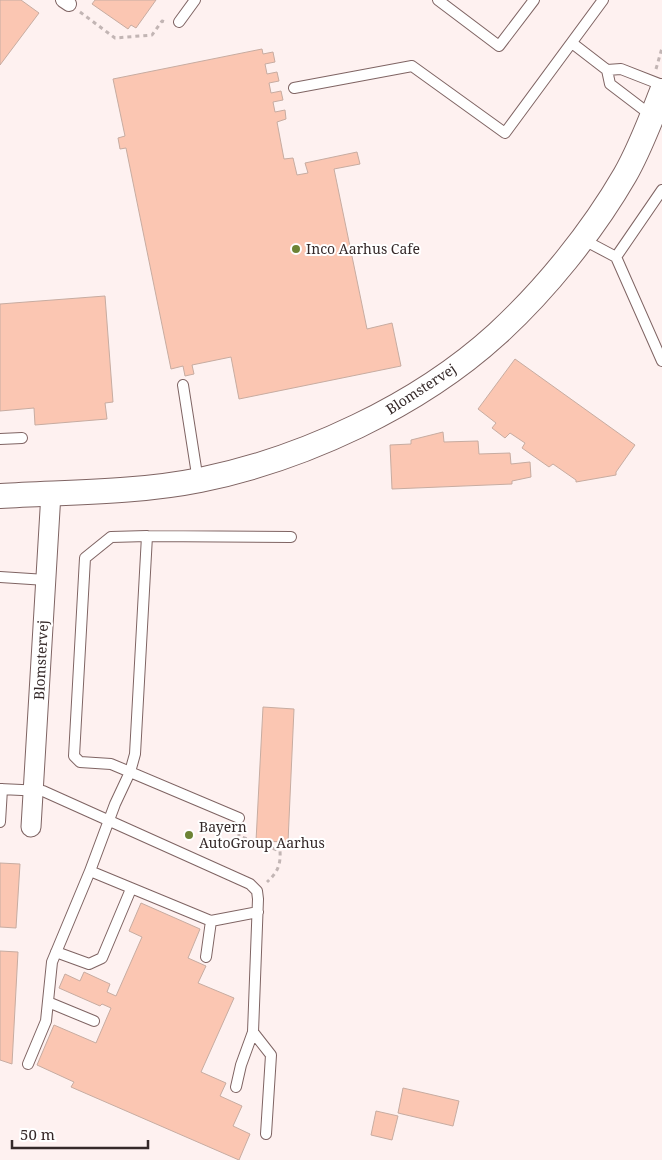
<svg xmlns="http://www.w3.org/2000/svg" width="662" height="1160" viewBox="0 0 662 1160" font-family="'Noto Serif',serif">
	<rect width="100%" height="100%" fill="#fef1f0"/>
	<!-- building -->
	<path fill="#fbc6b2" stroke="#c7aca1" d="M0,0H21L39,13L0,65Z
		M95,0H156L136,28L131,25L128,29L92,4Z
		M262,49L263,54L273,52L275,62L265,64L267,74L277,72L279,81L269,83L271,93L281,91L283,100L273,102L275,112L285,110L286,119L277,122L284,159L293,158L297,175L308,173L305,163L357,152L360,164L334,169L367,329L392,323L401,366L239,399L231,357L192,365L194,374L185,376L183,366L171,369L126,148L120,149L118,138L125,136L113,79Z
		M105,296L113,402L105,403L107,419L35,425L34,408L0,411V304Z
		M515,359L635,445L616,472V475L576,482V480L553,464L549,467L522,448L525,443L510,433L505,438L492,428L496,423L478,409Z
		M443,432L444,442L478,441L479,454L510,453L511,464L530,462L531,477L512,481V484L392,489L390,445L411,444V440Z
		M263,707L294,709L288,842L256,841Z
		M0,863L20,864L16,928L0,927Z
		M141,903L200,929L188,958L206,966L198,983L234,998L201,1072L226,1083L220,1096L242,1106L233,1126L250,1134L239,1160L71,1087L74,1082L37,1065L54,1025L96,1043L111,1008L102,1004L100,1006L59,988L65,974L80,981L84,972L110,984L107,992L116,996L142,937L129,931Z
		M0,951L18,952L12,1064L0,1060Z
		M403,1088L459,1101L453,1126L398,1113Z
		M376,1111L398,1116L392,1140L371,1135Z"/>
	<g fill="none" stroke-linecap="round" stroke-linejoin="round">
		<defs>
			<path id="service" d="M438,0L499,46L534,0
				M179,22L195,0
				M572,43L607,70L610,84L652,116
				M607,70L621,69L662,85
				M294,88L412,66L505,133L603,0
				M662,190L616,257L662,361
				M582,239L616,257
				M183,385L198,481
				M0,439L22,438
				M0,577L46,580
				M0,789L43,791L250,884L257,891L258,899L253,1032L241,1065L236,1087
				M239,818L111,764L80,762L74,756L85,558L111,537L147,536L291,537
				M0,822L2,789
				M90,871L211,921L258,912
				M56,952L89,964L102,958L131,889
				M206,957L211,921
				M48,1002L94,1021
				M253,1032L271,1055L266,1134
				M28,1064L46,1021L52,962L90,871L115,804L130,772L135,754L147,536"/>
			<path id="pedestrian" d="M63,0L69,4"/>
			<path id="minor" d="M31,827L51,493"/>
			<path id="tertiary" d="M0,496C65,492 136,493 200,480C303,459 418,406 497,334C545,290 592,232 625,175C640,149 651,119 662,91"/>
		</defs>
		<!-- service casing -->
		<use href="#service" stroke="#7f6463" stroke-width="12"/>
		<!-- pedestrian casing -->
		<use href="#pedestrian" stroke="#7f6463" stroke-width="16"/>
		<!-- minor casing -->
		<use href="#minor" stroke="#7f6463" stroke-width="21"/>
		<!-- tertiary casing -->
		<use href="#tertiary" stroke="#7f6463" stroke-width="26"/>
		<!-- path -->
		<path stroke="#c2b5b4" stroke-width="3" stroke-dasharray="4 4" stroke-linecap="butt" d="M80,12L115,38L152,35L162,21L165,22
			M656,69L662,48
			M239,832V836L280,851C281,865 277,873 267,882"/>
		<!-- service -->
		<use href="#service" stroke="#fff" stroke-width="10"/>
		<!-- pedestrian -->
		<use href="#pedestrian" stroke="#fff" stroke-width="14"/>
		<!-- minor -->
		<use href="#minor" stroke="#fff" stroke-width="19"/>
		<!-- tertiary -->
		<use href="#tertiary" stroke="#fff" stroke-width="24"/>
	</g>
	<!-- markers -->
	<g fill="#6d8335" stroke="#fff" stroke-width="2">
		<circle cx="296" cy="249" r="5"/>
		<circle cx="189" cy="835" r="5"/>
	</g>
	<g text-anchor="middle" stroke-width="4" stroke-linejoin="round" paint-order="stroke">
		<!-- poi labels -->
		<g font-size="14" fill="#352929" stroke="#fff" text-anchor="start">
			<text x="306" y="254">Inco Aarhus Cafe</text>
			<text x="199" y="832">Bayern<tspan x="199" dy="16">AutoGroup Aarhus</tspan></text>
		</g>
		<!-- street labels -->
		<g font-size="14" fill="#352929" stroke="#fff">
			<text transform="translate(421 389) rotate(-33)" y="5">Blomstervej</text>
			<text transform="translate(41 660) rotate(-87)" y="5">Blomstervej</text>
		</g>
	</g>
	<!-- scale -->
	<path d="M12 1140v8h136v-8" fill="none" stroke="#352929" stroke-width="2.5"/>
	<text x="20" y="1140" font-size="15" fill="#352929" stroke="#ffffff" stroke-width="4" paint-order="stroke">50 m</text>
</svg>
